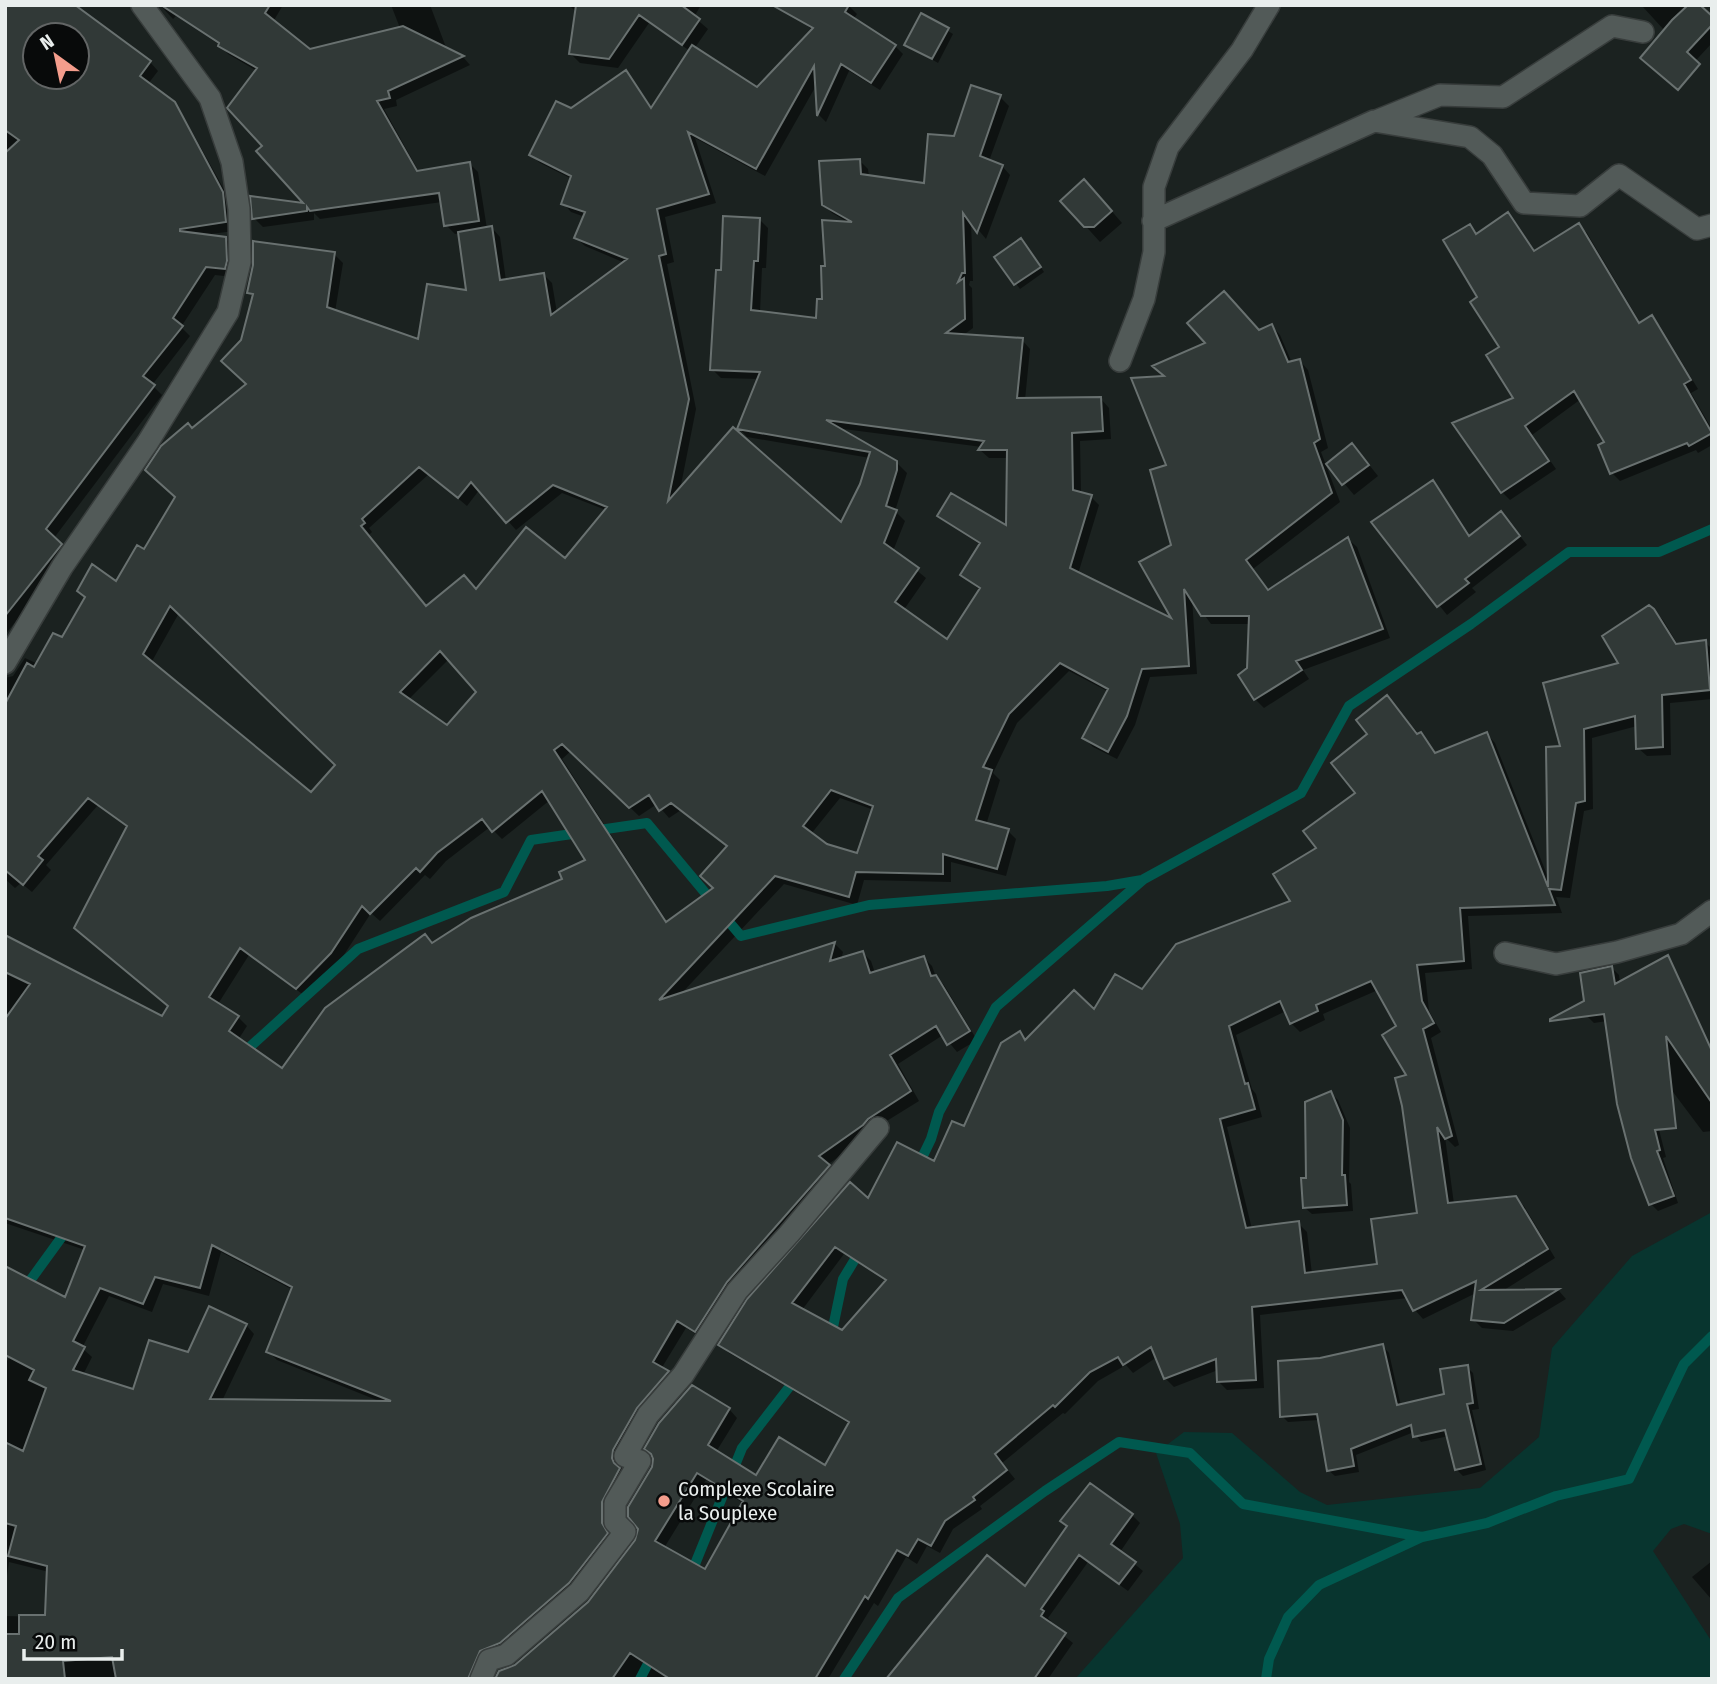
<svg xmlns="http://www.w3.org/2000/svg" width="1717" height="1684" viewBox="0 0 1717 1684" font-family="'Fira Sans Condensed',sans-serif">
	<rect width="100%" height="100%" fill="#1b2220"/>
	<!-- green -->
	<path fill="#08352f" d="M1712,1212V1534L1684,1524L1671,1529L1653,1551L1712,1642V1679H1075L1183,1558L1180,1524L1156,1453L1184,1432L1232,1433L1300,1492L1327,1505L1480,1488L1539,1437L1552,1348L1632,1256Z"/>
	<!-- shadow -->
	<path fill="#0007" fill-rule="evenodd" d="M5,5L150,62L158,71L148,84L180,110L231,202L234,231L203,235L226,239L234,248L233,277L215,275L181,327L190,336L152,385L162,395L54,538L69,553L5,635ZM35,35H77V77H35Z
		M160,5H283L273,22L310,51L400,28L391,5H430L447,50L463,57L470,65L396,100L397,106L384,109L419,172L470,164L478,172L487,229L492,228L500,237L506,281L544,275L552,283L557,313L625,263L585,246L576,238L585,217L571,212L563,203L572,179L540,163L531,155L571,110L625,72L652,108L690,51L649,23L618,68L580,63L571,54L577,13L569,5H701L694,17L708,29L694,49L758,89L813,31L804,22L848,5L857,14L853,20L895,46L903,54L880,90L849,71L826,122L819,115L817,84L765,176L695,138L716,203L665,217L674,262L667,264L696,409L680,490L841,524L862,485L870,458L747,437L739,428L759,379L721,378L712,369L722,272L759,219L768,228L766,268H762L760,312L818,320L824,301L827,268L851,224L832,213L823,204L860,161L868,169L869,177L926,185L955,138L1000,97L1009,106L989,161L1002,166L1010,175L986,239L971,221L973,281H970L969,285L972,288L973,328L962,336L1022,340L1030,349L1025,400L1101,399L1109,408L1111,439L1080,441L1081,494L1091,497L1099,505L1078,574L1176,622L1168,466L1167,378L1272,326L1280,335L1292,363L1300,361L1308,370L1328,448L1321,452L1340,502L1253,569L1270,592L1348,539L1357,547L1390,638L1303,670L1309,679L1264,708L1255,699L1240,675L1249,669L1251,624H1211L1192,598L1197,674L1150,677L1135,725L1117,759L1093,747L1084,738L1109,692L1069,671L1017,723L993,773L1000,780L986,825L1008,831L1016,839L1006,876L951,862V882L864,880L857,905L784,884L680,995L835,944L843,952L841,960L863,953L871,961L875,973L924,958L932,966L936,977L944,985L977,1040L957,1052L943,1035L898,1064L919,1101L877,1127L871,1134L827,1165L837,1175L704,1339L686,1328L661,1369L676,1381L621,1459L622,1472L610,1511V1533L615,1543L480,1679H5V1616L47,1617L49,1572L9,1562L5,1589V1363L66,1299L85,1250L5,1223V937L162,1019L170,1007L129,828L98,805L46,865L51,870L32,892L21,883L15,888L5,879V735L20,709L5,701V678L13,676L25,658L38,664L116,584L145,551L177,497L192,430L248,385L243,341L254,297L249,292L334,254L343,263L335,312L419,342L468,292L460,233L455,234L446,225L442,202L320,219L314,213V220L263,227L254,218L307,205L264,147L257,71L228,54L220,45L176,16L173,19ZM836,428L982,447L980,450L989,458H1009L1008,528L940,516L948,524L981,545L962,575L980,590L947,642L903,611L926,578L893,551L905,521L895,511L907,473L898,464ZM429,474L467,506L480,489L516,530L562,493L606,510L566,561L426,608L368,536L372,532L369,528ZM179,613L338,765L311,794L151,663ZM449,659L479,692L447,728L408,700ZM571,751L639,816L657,804L669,818L681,810L729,848L715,888L668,923L562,759ZM840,798L874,810L858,855L826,846L811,834ZM550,800L587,861L564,880L433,945L282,1071L238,1040L247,1026L238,1017L218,1004L249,955L305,996L340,961L371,913L380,921L425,875L430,879L446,861L490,827L502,839ZM221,1252L293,1290L268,1351L277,1360L384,1403L222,1401L254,1334L246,1325L189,1354L134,1391L83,1375L92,1357L82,1348L109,1296L152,1312L163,1284L209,1296Z
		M1645,5H1698L1712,19V43L1673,85L1665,31L1643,7Z
		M921,15L953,34L938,63L906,44Z
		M1095,192L1122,223L1100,242L1063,201Z
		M1508,215L1516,223L1535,252L1579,225L1587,233L1641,324L1652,318L1660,326L1698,389L1691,393L1712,429V445L1698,453L1696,450L1620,481L1612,473L1607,443L1581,399L1532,435L1556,469L1510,500L1502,492L1515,399L1501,348L1480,298L1470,226L1478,234Z
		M1026,245L1044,272L1020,289L997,258Z
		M1362,456L1378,476L1354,495L1328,464Z
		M1432,482L1441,491L1471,537L1509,522L1527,545L1472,588L1476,592L1447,615L1373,522Z
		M1653,610L1663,620L1678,645L1705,642L1712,649V699L1670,703L1671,755L1647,756L1638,748L1637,726L1592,738L1593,809L1584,811L1570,898L1556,897L1562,913L1468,916L1472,969L1425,973L1429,1011L1441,1032L1431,1038L1459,1145L1455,1147L1445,1137L1454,1204L1515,1197L1524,1206L1555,1258L1501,1292L1559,1291L1566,1299L1513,1331L1482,1328L1473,1319L1476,1293L1423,1319L1415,1310L1408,1298L1260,1315L1264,1388L1227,1390L1218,1381V1370L1174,1387L1165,1378L1157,1357L1133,1373L1126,1365L1098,1381L1065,1414L1063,1413L1002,1463L1015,1479L980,1506L982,1509L953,1529L940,1553L927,1546L917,1564L906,1557L878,1606L874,1603L828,1679H497L515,1666L589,1603L637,1541L729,1409L737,1418L716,1452L757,1478L825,1467L850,1424L729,1353L720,1345L868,1201L935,1163L965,1128L1019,1033L1027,1041L1142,991L1293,902L1318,849L1358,793L1369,734L1387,698L1437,754L1487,734L1495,743L1549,880L1563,748L1621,664ZM1378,990L1399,1026L1409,1076L1419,1215L1379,1265L1312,1274L1307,1232L1298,1223L1252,1229L1227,1127L1262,1117L1256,1094L1252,1089L1236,1035L1286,1011L1291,1023L1300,1032L1325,1020L1323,1014ZM844,1254L887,1282L842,1332L802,1310ZM706,1480L743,1503L705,1572L664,1548Z
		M1612,968L1619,975L1620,983L1712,1082V1131L1703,1132L1637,1044L1666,1157L1663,1158L1678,1203L1658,1211L1651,1204L1607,1021L1594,1023L1587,1016Z
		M1331,1093L1338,1100L1350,1128L1349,1182L1351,1184L1353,1211L1312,1214L1304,1207L1308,1179Z
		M1383,1346L1389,1353L1401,1406L1446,1395L1467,1367L1473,1373L1479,1409L1472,1410L1486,1470L1463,1476L1456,1469L1449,1436L1421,1442L1414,1432L1356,1455L1359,1472L1335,1476L1328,1470L1319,1420L1288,1422L1282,1416L1320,1360Z
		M1132,1515L1140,1523L1120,1552L1143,1571L1128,1591L1088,1562L1048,1618L1051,1621L1049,1624L1073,1643L1048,1679H886L1025,1589Z
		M1712,1561V1600L1692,1577Z"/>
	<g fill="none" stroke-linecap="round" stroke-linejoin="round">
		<!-- stream -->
		<path stroke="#00594f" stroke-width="10" d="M724,916L741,936L869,905L1107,886L1142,880
			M242,1054L358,949L504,892L531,840L647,823L712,901
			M919,1164L931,1139L939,1112L996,1007L1144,879L1301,793L1349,706L1471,624L1569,552H1659L1712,529
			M24,1289L69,1227
			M828,1337L832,1332L843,1279L860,1251
			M691,1574L742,1448L797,1377
			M640,1679L653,1654
			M844,1679L898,1598L1045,1491L1119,1442L1190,1453L1243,1504L1422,1537
			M1266,1679L1269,1659L1288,1617L1319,1585L1422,1537L1487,1523L1556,1496L1629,1479L1684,1364L1712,1336"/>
	</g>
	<!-- building -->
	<path fill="#313937" stroke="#697170" stroke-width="2" fill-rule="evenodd" d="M5,5H75L151,61L140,76L175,102L223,192L226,222L180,229V231L226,237L227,261L225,269L206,267L173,318L183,326L143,376L155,385L46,529L62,544L5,616V153L19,140L5,130ZM35,35H77V77H35Z
		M161,5H270L265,13L310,49L403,26L464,56L388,91L390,98L377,101L417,171L470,162L479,221L444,226L439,193L310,211L307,207V211L252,219L250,196L303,203L256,151L262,146L227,108L257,68L218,46L219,43Z
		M576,5H681L700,19L682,45L639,15L609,59L569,54Z
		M772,5H849L845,12L896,45L871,83L841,64L817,116L814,66L756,169L688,132L709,194L657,209L666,254L659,256L689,399L668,501L733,427L841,522L860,484L870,452L737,429L760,372L710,370L716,270H721L723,216L760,218L758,261H754L751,310L816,318L817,299H822L821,266H825L822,220L852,222L822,205L819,161L860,159L861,174L924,183L928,134L954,136L971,85L1001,95L980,156L1003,165L977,233L963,213L965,273H962L958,282L964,278L965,319L946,333L1023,338L1017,398L1101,397L1103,431L1072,433L1073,490L1092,495L1070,568L1171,618L1139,562L1171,545L1150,470L1166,465L1131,378L1164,376L1152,366L1205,343L1187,323L1224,291L1259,330L1272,324L1288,362L1300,359L1320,439L1314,443L1332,493L1246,560L1268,590L1348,537L1383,629L1296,661L1302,670L1254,700L1238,675L1247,668L1249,616H1201L1184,589L1189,666L1142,669L1127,716L1108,752L1082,738L1108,689L1060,663L1009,714L983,767L992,770L976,820L1009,829L997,869L943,854V874L856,872L849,897L775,876L659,1000L835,942L830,961L863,951L870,973L924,956L931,976L936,975L970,1031L947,1045L936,1026L890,1055L911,1091L868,1119L863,1125L819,1156L830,1165L727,1282L695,1332L677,1321L653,1362L669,1371L637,1408L613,1450L612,1458L614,1463L620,1468L602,1502V1523L608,1533L569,1583L500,1643L480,1651L468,1679H116L112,1657L63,1661L65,1679H5V1634H19V1615H45L47,1566L8,1556L16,1526L5,1523V1442L23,1451L46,1388L29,1380L34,1370L5,1355V1266L65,1297L85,1246L5,1218V1019L30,984L5,972V935L162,1016L168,1006L74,928L127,826L88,798L38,856L43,860L23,885L5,870V704L27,663L34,667L53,633L62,637L85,597L77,591L92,564L116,581L137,545L144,549L175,497L145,470L161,446L188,423L192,428L246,384L221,361L241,340L253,294L247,293L253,265V241L335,252L327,307L418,339L427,284L466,290L458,232L492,226L500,280L544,273L551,315L627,259L574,238L585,212L561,204L571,176L529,155L556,101L571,108L626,70L651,108L692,45L757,87L813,28ZM826,420L984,441L978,450H1007L1006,525L951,493L937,516L980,543L960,575L980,588L947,639L895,602L919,568L884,543L897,510L886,506L897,470V461ZM419,467L458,498L471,482L506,523L553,485L607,507L565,558L526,527L476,589L464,575L426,606L361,526L365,523L362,519ZM170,606L335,765L311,792L143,654ZM440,651L476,692L447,725L400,692ZM562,744L629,808L649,795L659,811L671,803L727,846L700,876L713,888L666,922L554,750ZM831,790L873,806L857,853L827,844L803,826ZM542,791L585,860L559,872L562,879L471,918L432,943L425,934L325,1008L282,1068L229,1031L239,1016L209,997L240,948L296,989L331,953L362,906L370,914L416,868L420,872L437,853L482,819L492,832ZM212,1245L292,1287L266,1352L391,1401L210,1399L247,1324L209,1306L188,1352L149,1340L133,1389L73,1370L85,1347L73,1341L100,1288L143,1304L155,1277L200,1288Z
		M1688,5H1700L1712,16V25L1687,52L1700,64L1678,90L1640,58L1672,20Z
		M921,13L949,28L932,59L904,45Z
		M1084,179L1112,211L1094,227H1084L1060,201Z
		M1508,212L1534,251L1579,223L1639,323L1652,315L1691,380L1684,384L1712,433L1689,446L1687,443L1610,474L1598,445L1604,442L1574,391L1525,426L1549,461L1501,493L1452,423L1513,398L1486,355L1499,347L1470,302L1477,297L1443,240L1470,224L1476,234Z
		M1021,238L1041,267L1014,285L994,257Z
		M1352,443L1369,465L1342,485L1326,464Z
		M1433,480L1469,536L1501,511L1520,536L1465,579L1469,583L1437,607L1371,522Z
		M1649,605L1654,609L1676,644L1706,640L1710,690L1662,695L1663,747L1636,749L1635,716L1584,729L1585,801L1576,803L1561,890L1549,889L1555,905L1460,908L1464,961L1417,965L1422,1001L1434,1023L1423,1029L1452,1136L1445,1139L1437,1127L1448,1203L1516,1196L1548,1249L1481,1290L1559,1289L1504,1323L1471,1320L1476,1281L1413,1311L1402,1290L1252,1307L1256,1380L1217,1382L1216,1359L1164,1379L1151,1347L1123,1365L1118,1357L1090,1372L1055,1407L1053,1405L995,1454L1007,1470L973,1497L975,1500L945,1521L931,1546L918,1539L908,1556L897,1550L868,1599L865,1596L815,1679H670L630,1653L612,1679H495L499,1671L515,1665L588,1602L635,1540L638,1529L628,1517V1507L652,1467L653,1459L651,1454L644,1449L659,1423L692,1385L730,1408L708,1445L756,1475L779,1437L825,1465L849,1422L718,1345L747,1299L850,1182L868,1198L897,1142L934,1161L952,1121L964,1126L1001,1043L1020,1031L1025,1040L1074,990L1094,1009L1115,974L1142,989L1176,944L1290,901L1273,874L1316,848L1303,831L1355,793L1331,763L1367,734L1356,720L1387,695L1417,734L1421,732L1435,753L1487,732L1548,887L1546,747L1560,746L1543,683L1618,663L1602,636ZM1371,981L1396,1026L1382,1035L1406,1075L1395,1078L1402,1106L1417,1213L1371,1219L1377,1264L1305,1273L1299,1221L1246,1228L1220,1119L1255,1109L1248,1083L1245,1084L1229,1026L1280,1001L1290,1024L1318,1011L1316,1005ZM835,1247L886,1280L842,1330L792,1303ZM697,1473L743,1501L705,1569L655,1541Z
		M1668,955L1712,1051V1103L1666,1036L1676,1128L1655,1130L1660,1150L1657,1151L1674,1196L1649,1205L1631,1158L1617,1104L1604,1014L1550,1021V1019L1584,1001L1580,973L1612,966L1615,984Z
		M1331,1091L1343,1120L1342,1175H1345L1347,1205L1303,1208L1301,1178H1306L1305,1102Z
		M1383,1344L1397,1405L1444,1394L1440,1369L1468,1365L1473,1403L1467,1404L1481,1464L1455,1470L1445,1430L1413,1437L1411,1425L1351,1449L1354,1466L1327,1471L1317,1414L1280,1417L1278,1361L1320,1358Z
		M1090,1483L1133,1514L1111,1544L1136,1562L1119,1584L1079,1555L1041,1609L1044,1611L1041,1616L1066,1633L1034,1679H886L987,1555L1025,1586L1067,1526L1060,1521Z"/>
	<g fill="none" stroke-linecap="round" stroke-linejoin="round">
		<defs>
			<path id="minor" d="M1376,121L1440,95L1503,97L1612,26L1643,32
				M1153,221L1374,121L1470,137L1492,155L1524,203L1580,206L1619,175L1697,229L1712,225
				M1120,361L1144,299L1154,252V187L1168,147L1242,50L1269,5
				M5,663L62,567L148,442L228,312L240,262L239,209L232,162L210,98L142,5
				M1505,953L1556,964L1617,952L1681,934L1712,911
				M481,1679L489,1660L506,1655L579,1592L625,1532L615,1522V1503L640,1461L625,1456L648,1415L683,1375L737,1291L789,1234L878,1128"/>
		</defs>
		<!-- minor casing -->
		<use href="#minor" stroke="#383d3c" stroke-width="24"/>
		<!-- minor -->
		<use href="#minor" stroke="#525a58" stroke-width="21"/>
	</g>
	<!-- markers -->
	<circle fill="#f49d8c" stroke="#080a0a" stroke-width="2.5" cx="664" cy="1501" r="7"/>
	<g text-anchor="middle" stroke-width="5" stroke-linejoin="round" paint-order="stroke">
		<!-- poi labels -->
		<g font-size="21" fill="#e9eeed" stroke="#080a0a" text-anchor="start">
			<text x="678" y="1496">Complexe Scolaire<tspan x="678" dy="24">la Souplexe</tspan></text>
		</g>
	</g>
	<!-- border -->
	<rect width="1717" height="1684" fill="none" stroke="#e9eeed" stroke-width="14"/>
	<!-- north arrow -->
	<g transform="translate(56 56) rotate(327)"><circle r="33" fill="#080a0a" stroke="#626565" stroke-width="2"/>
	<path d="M0-5L12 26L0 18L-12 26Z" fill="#f49d8c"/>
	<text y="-10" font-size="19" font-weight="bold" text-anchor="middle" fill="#e9eeed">N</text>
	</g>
	<!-- scale -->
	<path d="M24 1649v10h98v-10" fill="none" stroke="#e9eeed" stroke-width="3.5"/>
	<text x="35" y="1649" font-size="21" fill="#e9eeed" stroke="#080a0a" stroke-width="5" paint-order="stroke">20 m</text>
</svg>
